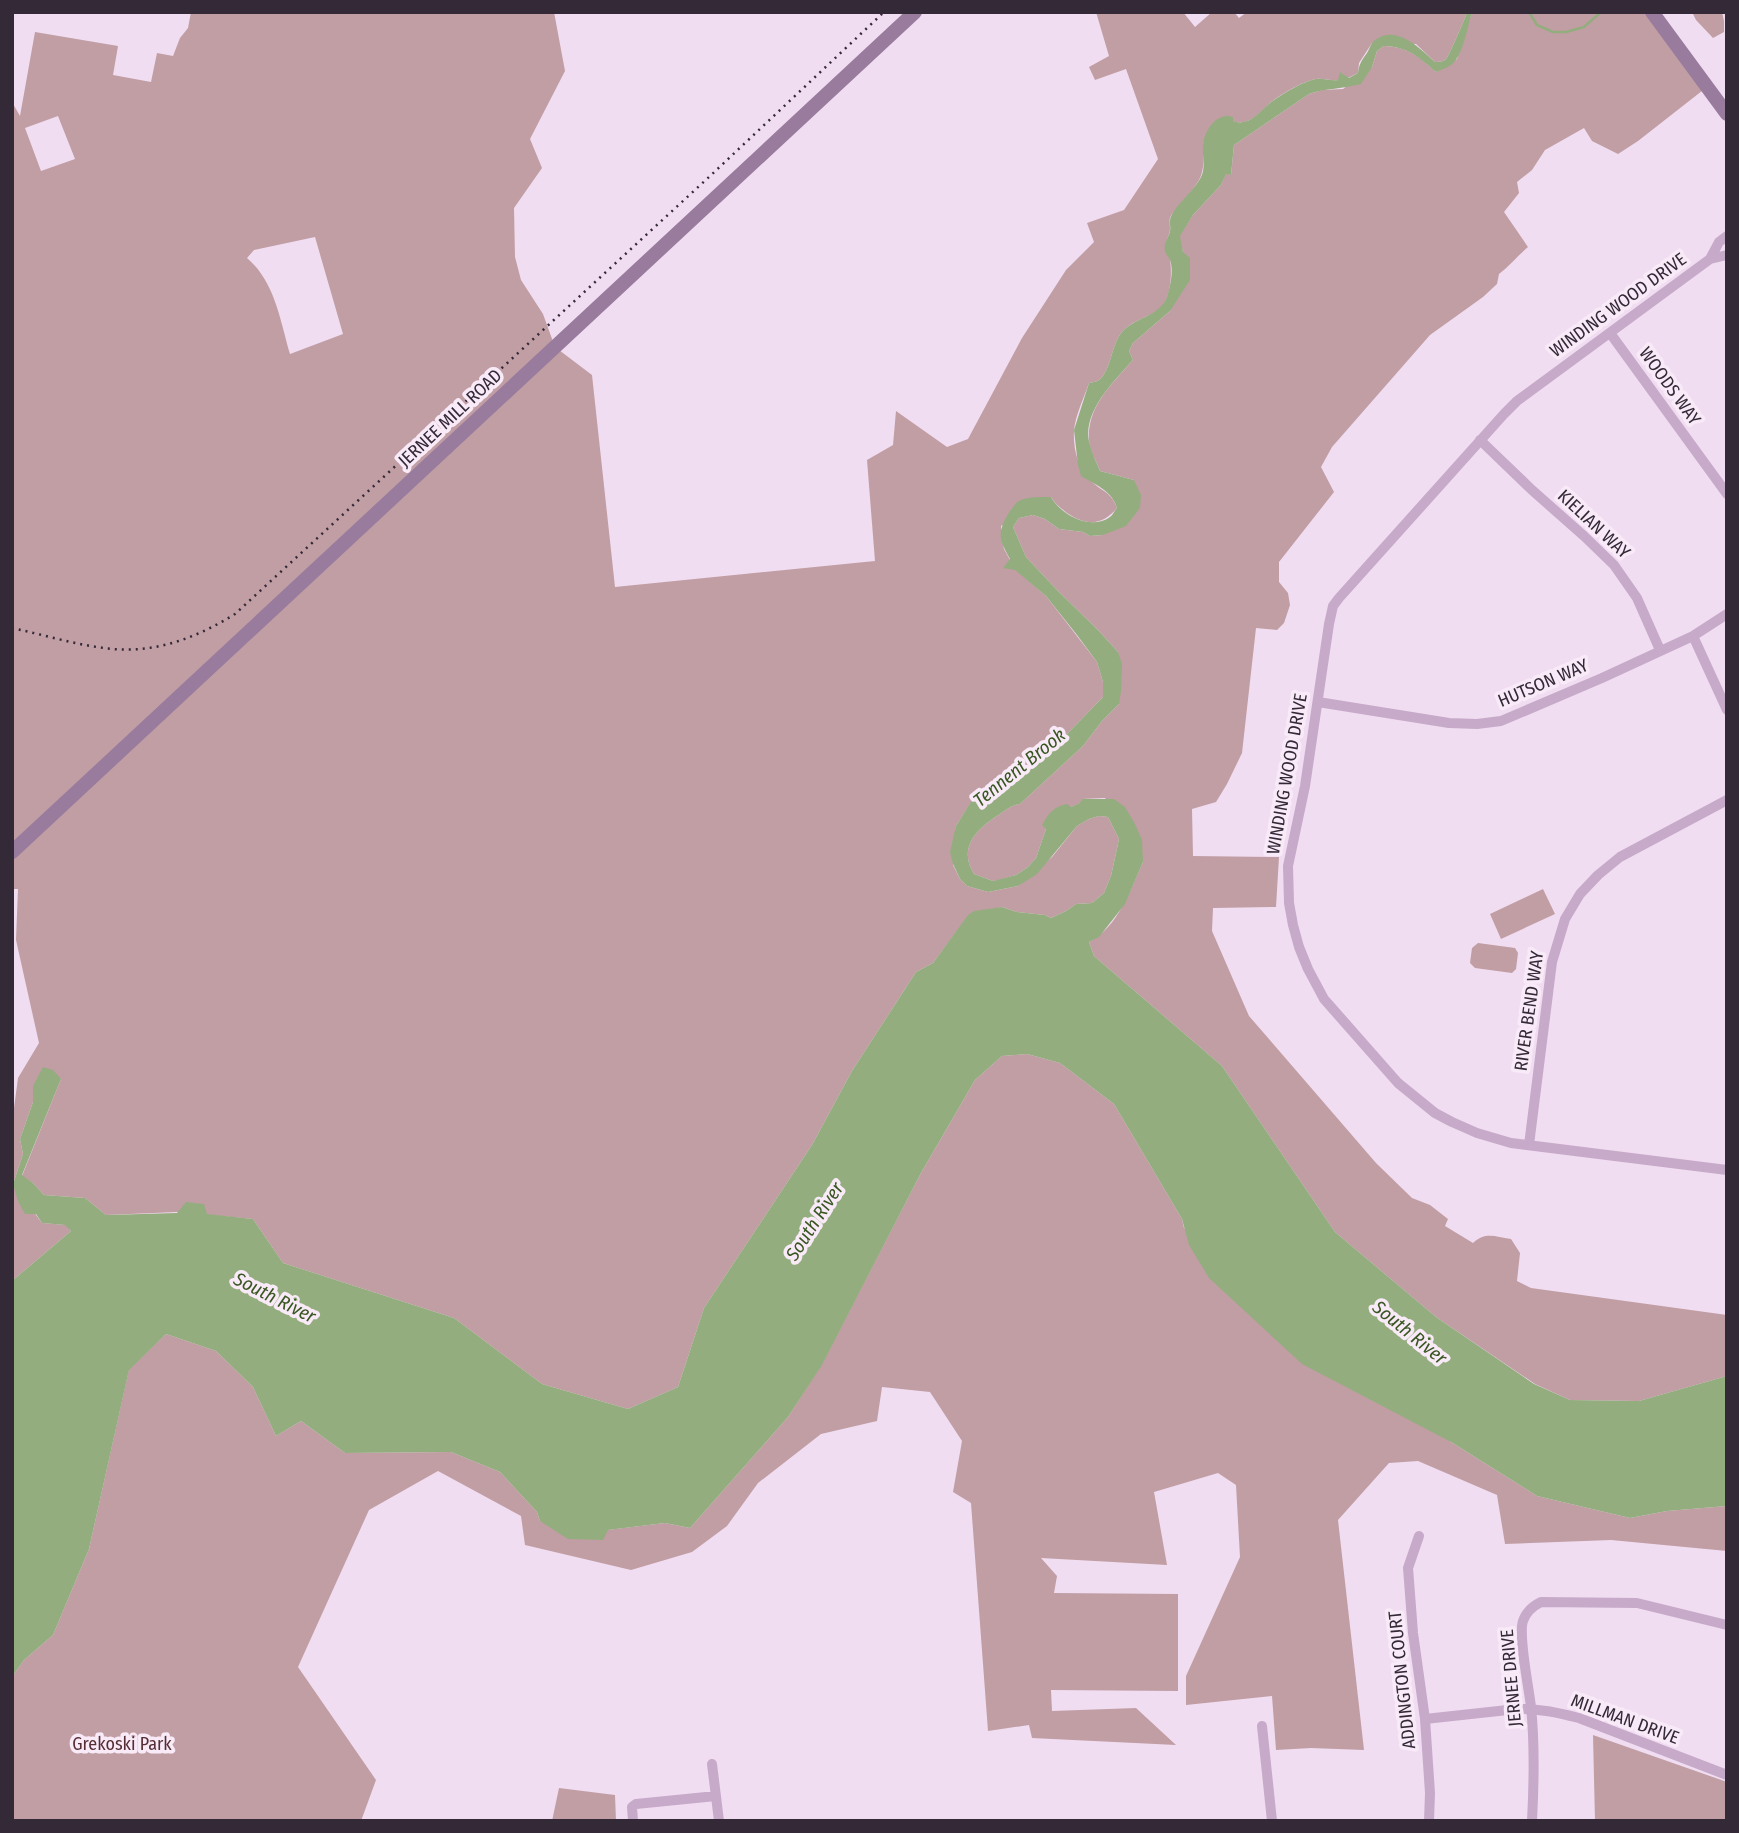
<svg xmlns="http://www.w3.org/2000/svg" width="1739" height="1833" viewBox="0 0 1739 1833" font-family="'Fira Sans Condensed',sans-serif">
	<rect width="100%" height="100%" fill="#f1ddf1"/>
	<!-- green -->
	<path fill="#c09ea4" fill-rule="evenodd" d="M191,12H554L565,71L530,139L542,168L514,208L515,257L521,280L543,314L555,347L592,375L615,587L875,561L867,460L893,445L896,411L947,447L968,439L1022,338L1066,270L1094,242L1087,223L1124,210L1158,159L1126,69L1095,80L1089,67L1109,56L1096,12H1183L1195,27L1212,12H1234L1239,18L1247,12H1467C1466,17 1448,58 1446,59C1443,62 1438,62 1435,62L1416,44L1372,43L1359,63L1358,73L1348,78L1341,73L1339,80C1331,81 1323,78 1316,79C1304,81 1279,95 1270,103C1259,113 1249,127 1232,121L1203,143C1205,180 1201,178 1180,205C1177,209 1171,214 1170,218C1169,221 1170,225 1170,229C1170,234 1166,239 1166,244C1166,249 1169,254 1170,259C1172,273 1171,290 1165,302C1157,317 1135,317 1122,332C1111,345 1111,371 1099,380C1096,382 1092,382 1089,383C1084,398 1075,416 1074,431C1073,449 1078,469 1091,481C1102,492 1111,491 1117,508C1102,526 1086,526 1067,513C1061,508 1055,504 1051,497L1001,526V536L1004,549L1015,569L1046,596L1097,662L1103,682V697L1068,733L1050,744L1051,750C1036,763 1011,790 990,792C989,792 980,790 979,790L956,826L953,865L960,879L967,886L988,892L1018,886L1052,857L1077,826L1089,819L1099,816L1108,817L1119,839L1111,876L1104,893L1092,903L1076,904L1066,911L1051,918L1045,915L1017,912L1002,907L968,916L933,963L916,972L852,1071L812,1145L704,1308L678,1387L628,1409L542,1384L454,1318L283,1263L253,1219L177,1212L106,1215L85,1198L44,1195L33,1183L22,1176L61,1079L33,1086V1102L20,1139L23,1154L13,1184L42,1223L66,1225L71,1231L12,1281V1123L18,1078L39,1043L16,940L18,889H12V102L20,116L35,32L118,46L113,75L151,82L157,53L173,56L180,38L188,28ZM58,116L75,159L41,171L25,128ZM315,237L343,334L290,354C280,320 275,282 247,258L254,250Z
		M1472,12H1652L1707,87L1638,141L1618,154L1592,141L1584,128L1545,150L1532,170L1517,182L1519,193L1504,212L1528,247C1517,256 1510,266 1499,274L1497,284L1483,297L1430,335L1332,447L1321,467L1334,492L1279,562V582L1288,593L1290,605L1284,623L1277,630L1256,628L1242,753L1227,784L1216,802L1192,809L1193,856L1279,857L1276,907L1213,908L1212,931L1249,1016L1376,1163L1412,1198L1430,1205L1448,1219L1445,1226L1473,1243C1486,1231 1495,1237 1511,1239L1520,1253L1517,1281L1531,1288L1727,1315V1376L1639,1401L1570,1400L1535,1384L1436,1317L1335,1232L1222,1066L1094,956L1089,942C1118,927 1130,891 1143,862L1105,798L1082,799L1081,803L1071,807L1046,829L1036,858L1028,867L1016,875L999,880L993,881L974,874C957,847 978,828 1000,814C1006,810 1012,805 1020,804L1083,746L1102,721L1119,704L1118,652L1098,630L1058,591L1026,557L1013,527L1019,518L1033,515L1045,519L1059,529L1083,532L1090,536L1103,535L1134,480L1100,471C1097,462 1089,450 1089,440C1087,406 1112,384 1133,360L1129,351L1133,343L1170,311L1183,252L1179,236L1193,215L1221,185L1226,173L1231,175L1234,145L1309,94L1322,90L1343,89L1372,67L1377,51L1384,46C1408,47 1418,56 1436,72L1457,59Z
		M1692,12H1722L1724,21V32L1713,38L1696,20Z
		M1543,889L1555,914L1501,939L1490,914Z
		M1478,943L1515,948L1518,953L1516,969L1512,973L1475,968L1470,963L1472,948Z
		M1027,1054L1060,1063L1114,1104L1182,1219L1184,1228L1451,1442L1537,1496L1630,1518L1667,1511L1727,1506V1551L1611,1540L1505,1544L1497,1495L1418,1461L1389,1463L1338,1520L1364,1750L1311,1748L1276,1750L1272,1696L1186,1705V1676L1240,1557L1236,1485L1218,1473L1154,1492L1167,1565L1041,1558L1057,1576L1054,1593L1178,1594V1691L1051,1690L1052,1711L1136,1708L1176,1745L1032,1738L1029,1725L988,1731L971,1503L953,1492L962,1441L930,1392L882,1387L877,1421L821,1434L758,1483L727,1526L692,1552L631,1570L525,1545L521,1516L438,1471L369,1510L298,1667L376,1780L361,1821H12V1677L24,1660L53,1635L89,1549L129,1369L166,1334L216,1351L253,1387L276,1436L301,1421L345,1453L451,1452L500,1472L537,1512L540,1521L607,1530L665,1523L690,1528L788,1417L822,1364L921,1173L975,1080L1002,1056Z
		M1593,1735L1727,1782V1821H1595Z
		M559,1788L615,1795L616,1821H552Z"/>
	<!-- water -->
	<path fill="#94ad7e" d="M1467,12H1472C1468,25 1464,50 1455,61C1451,67 1443,69 1436,72C1418,57 1409,47 1384,46L1377,51L1372,67L1361,84C1343,89 1326,88 1309,94L1234,145L1231,175L1226,174L1221,185L1193,215L1180,236L1183,252L1190,258V280L1170,311L1133,343L1129,351L1133,360C1114,381 1080,414 1090,445C1092,454 1097,463 1100,471L1134,480L1141,495L1140,508L1126,526L1103,535L1090,536L1083,532L1059,529L1045,519L1033,515L1019,518L1013,527L1026,557L1058,591L1098,630L1118,652L1122,664L1121,691L1119,704L1102,721L1083,746L1020,804C1012,805 1006,810 1000,814C978,828 957,847 974,874L993,881L1016,875L1028,867L1036,858L1046,829L1042,825C1049,813 1053,807 1067,804L1071,807L1080,803L1082,799H1114L1125,807L1135,824L1142,840L1143,862L1125,904L1099,937L1089,942L1094,956L1222,1066L1335,1232L1436,1317L1534,1384L1570,1400L1639,1401L1727,1376V1506L1667,1511L1630,1518L1537,1496L1451,1442L1302,1364L1209,1278L1189,1245L1182,1219L1114,1104L1060,1063L1027,1054L1002,1056L975,1080L921,1173L822,1365L788,1417L690,1528L665,1523L608,1530L603,1540L568,1539L540,1521L537,1512L500,1472L451,1452L345,1453L301,1421L276,1436L253,1387L216,1351L166,1334L129,1370L89,1549L53,1635L24,1660L12,1677V1281L71,1231L65,1225L42,1223L36,1214H25L18,1201L13,1184L23,1154L20,1139L33,1102V1086L43,1067L53,1070L61,1079L22,1175L33,1183L44,1195L85,1198L106,1215L177,1213L186,1202L204,1204L207,1214L253,1219L283,1263L454,1318L542,1384L628,1409L678,1387L704,1308L812,1145L852,1071L916,972L933,963L968,915L974,911L1002,907L1017,912L1045,915L1051,918L1066,911L1076,904L1092,903L1104,893L1111,876L1119,839L1108,817L1099,816L1089,819L1077,826L1037,874L1018,886L988,892L967,886L960,879L953,864L950,852L956,826L979,789C981,790 989,792 990,792C1011,790 1036,763 1051,750L1050,745L1068,733L1103,697V682L1097,662L1077,635L1046,596L1015,570L1003,568L1010,559C998,538 997,532 1010,511C1012,509 1015,504 1017,502C1027,496 1040,497 1051,497C1061,515 1091,531 1110,517C1113,515 1114,511 1117,508C1112,491 1096,485 1081,476L1078,465L1074,430L1089,383C1092,382 1096,382 1099,380C1111,371 1111,345 1122,332C1135,317 1159,317 1167,297C1170,287 1174,271 1170,260C1169,257 1166,255 1165,251C1163,243 1169,237 1170,231C1171,227 1169,223 1170,220C1172,208 1195,190 1201,177C1206,167 1202,156 1203,145C1204,131 1217,111 1233,117V121C1249,127 1259,112 1270,103C1280,95 1304,81 1316,79C1323,78 1331,81 1338,80L1340,72L1349,78L1358,73C1359,64 1362,60 1367,53C1369,50 1370,46 1372,43C1393,21 1420,48 1435,62C1438,62 1443,62 1446,59C1448,58 1466,17 1467,12Z"/>
	<g fill="none" stroke-linecap="round" stroke-linejoin="round">
		<!-- stream -->
		<path stroke="#94ad7e" stroke-width="2.5" d="M1529,12L1537,25L1553,32H1566L1584,27L1601,12"/>
		<!-- street -->
		<path stroke="#c7aac9" stroke-width="10" d="M1727,236L1719,242L1710,259L1727,255
			M1710,259L1517,401L1504,414L1339,598L1333,606L1329,624L1305,786L1288,866L1289,903L1293,925L1299,947L1308,969L1324,999L1398,1083L1435,1113L1452,1122L1477,1133L1511,1143L1727,1170
			M1610,333L1727,494
			M1480,440L1532,490L1584,536L1614,565L1637,598L1660,650
			M1693,636L1727,710
			M1318,702L1449,723L1477,724L1501,721L1602,678L1693,636L1727,614
			M1529,1145L1552,962L1565,919L1580,894L1598,875L1620,857L1727,800
			M1419,1536L1408,1568L1413,1633L1425,1719L1430,1793L1429,1821
			M1425,1719L1517,1709C1538,1708 1559,1713 1579,1718L1727,1775
			M1262,1726L1272,1821
			M712,1764L719,1821
			M633,1821L632,1807L636,1804L716,1796
			M1532,1821C1534,1783 1535,1745 1531,1707C1529,1688 1518,1636 1523,1621C1526,1612 1533,1606 1541,1602L1637,1603L1727,1625"/>
		<!-- secondary -->
		<path stroke="#987b9d" stroke-width="14" d="M1652,12L1727,114
			M12,852L915,12"/>
		<!-- rail -->
		<path stroke="#342937" stroke-width="2.5" stroke-dasharray="2 5" stroke-linecap="butt" d="M12,628C45,635 79,646 113,649C157,653 198,637 235,614L709,177L884,12"/>
	</g>
	<g text-anchor="middle" stroke-width="7" stroke-linejoin="round" paint-order="stroke">
		<!-- street labels -->
		<g font-size="18" fill="#342937" stroke="#f9eaf8">
			<text transform="translate(1618 305) rotate(-36)" y="6">WINDING WOOD DRIVE</text>
			<text transform="translate(1670 386) rotate(54)" y="6">WOODS WAY</text>
			<text transform="translate(450 418) rotate(-43)" y="6">JERNEE MILL ROAD</text>
			<text transform="translate(1594 524) rotate(43)" y="6">KIELIAN WAY</text>
			<text transform="translate(1543 683) rotate(-23)" y="6">HUTSON WAY</text>
			<text transform="translate(1287 774) rotate(-80)" y="6">WINDING WOOD DRIVE</text>
			<text transform="translate(1529 1011) rotate(-82)" y="6">RIVER BEND WAY</text>
			<text transform="translate(1511 1678) rotate(-95)" y="6">JERNEE DRIVE</text>
			<text transform="translate(1402 1680) rotate(-96)" y="6">ADDINGTON COURT</text>
			<text transform="translate(1625 1719) rotate(20)" y="6">MILLMAN DRIVE</text>
		</g>
		<!-- park labels -->
		<g font-size="18" fill="#542e33" stroke="#f9eaf8">
			<text x="122" y="1750">Grekoski Park</text>
		</g>
		<!-- water labels -->
		<g font-size="19" font-style="italic" fill="#385620" stroke="#f9eaf8">
			<text transform="translate(1019 767) rotate(-39)" y="7">Tennent Brook</text>
			<text transform="translate(814 1221) rotate(-57)" y="7">South River</text>
			<text transform="translate(275 1297) rotate(27)" y="7">South River</text>
			<text transform="translate(1410 1332) rotate(39)" y="7">South River</text>
		</g>
	</g>
	<!-- border -->
	<rect width="1739" height="1833" fill="none" stroke="#342937" stroke-width="28"/>
</svg>
